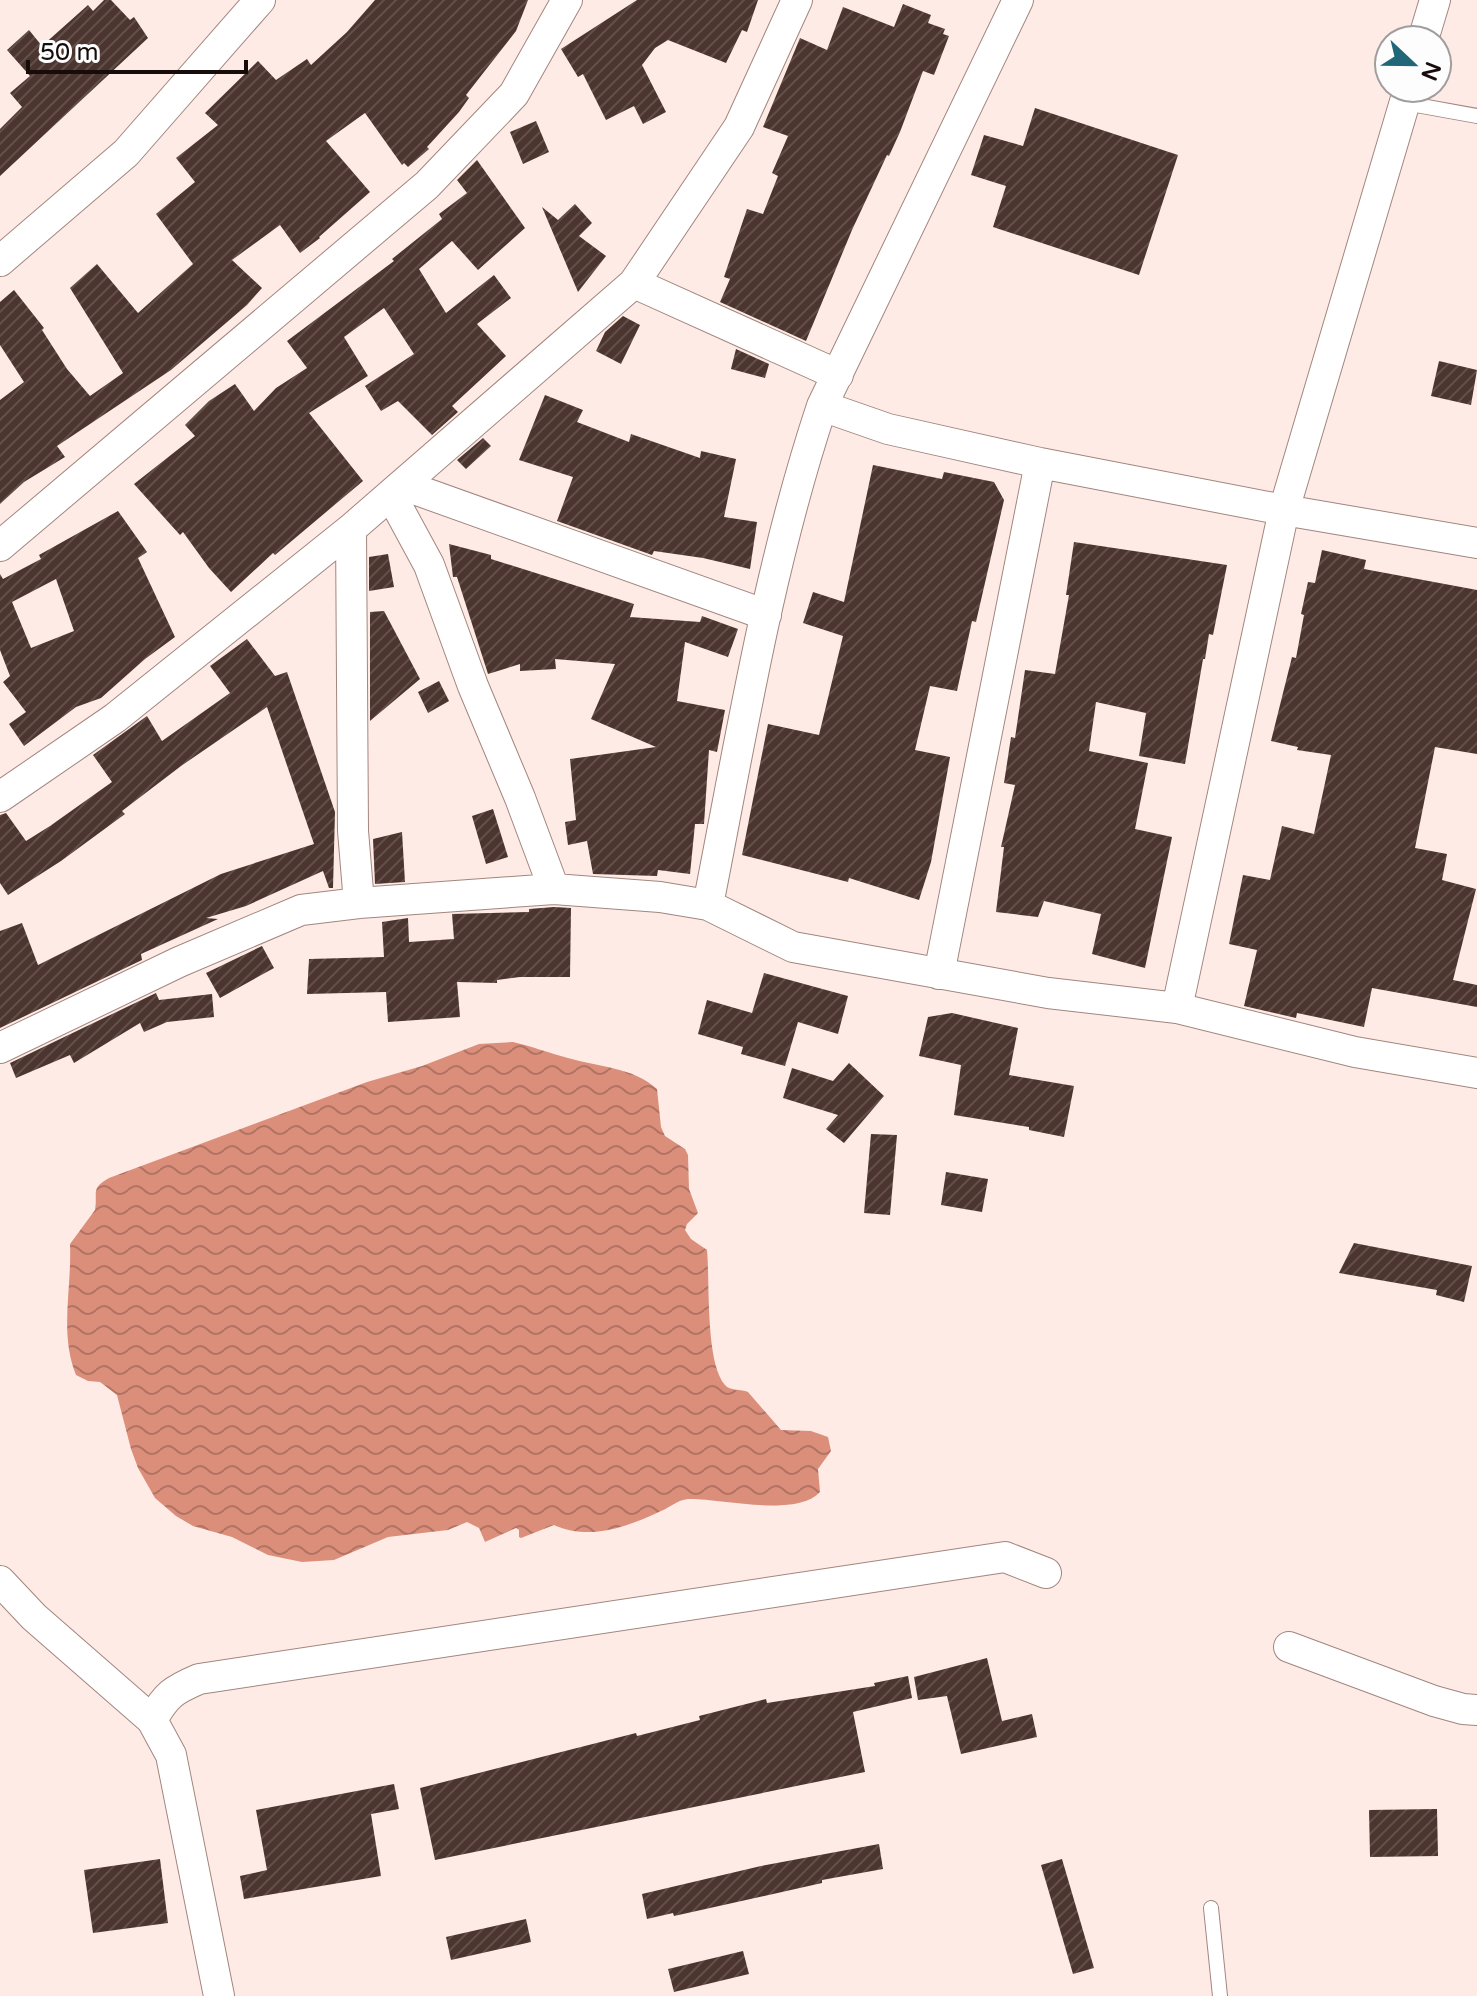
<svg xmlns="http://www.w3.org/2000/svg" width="1477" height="1996" viewBox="0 0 1477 1996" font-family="'Varela Round',sans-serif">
	<defs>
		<pattern id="water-waves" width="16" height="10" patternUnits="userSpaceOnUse" patternTransform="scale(2)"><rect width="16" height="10" fill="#db8f7b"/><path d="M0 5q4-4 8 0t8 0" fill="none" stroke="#b17363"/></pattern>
		<pattern id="building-hatch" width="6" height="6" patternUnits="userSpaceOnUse" patternTransform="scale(2)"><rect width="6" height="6" fill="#4c352f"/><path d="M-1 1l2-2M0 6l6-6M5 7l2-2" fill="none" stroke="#624f4a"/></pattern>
	</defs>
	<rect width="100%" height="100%" fill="#feebe6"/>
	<!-- water -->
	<path fill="url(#water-waves)" d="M513,1042C531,1046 549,1053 568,1058C598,1067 633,1067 657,1089L661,1127L665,1136L685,1149L688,1155L689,1189L698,1213L687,1224L685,1230L691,1239L707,1250C710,1281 705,1362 725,1385C730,1391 741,1389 748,1392L781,1430L811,1431L828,1437L831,1451L818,1469L820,1492C797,1518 720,1498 688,1499C677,1500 671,1507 661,1511C627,1527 590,1541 554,1525L521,1538L519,1537V1530L516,1528L485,1542L479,1528L467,1522L448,1530L388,1537L334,1560L302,1562L268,1555L232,1537L193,1526L176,1516L155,1498L138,1468L131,1449L117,1395L100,1382L88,1381L76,1375C59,1333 72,1289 70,1244L95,1210C98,1192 90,1189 109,1178L367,1082L422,1066L479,1044Z"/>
	<!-- building -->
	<path fill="url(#building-hatch)" fill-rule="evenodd" d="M104,0H111L130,20L134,17L148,38L0,176V129L22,107L10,93L30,76L7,50L29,30L42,46L88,5L93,11Z
		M375,0H528L516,31L466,95L469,98L459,112L427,147L429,149L408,167L404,163L402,165L365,113L326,141L370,192L319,237L320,238L300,253L280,225L232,260L262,288L247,305L171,370L57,446L65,457L24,482L0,504V400L24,382L0,345V302L14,290L44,328L42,330L67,369L90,396L123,373L70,288L97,264L138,313L193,264L156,214L195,182L176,158L218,125L205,113L258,61L276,80L307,59L311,65L347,32Z
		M637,0H758L747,32L742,30L726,63L668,40L655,48L642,65L666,112L643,124L634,106L606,120L583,74L578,77L561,49Z
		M903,4L931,15L928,23L945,29L943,34L949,36L934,75L923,71L900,132L889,156L887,155L852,230L806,341L720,302L730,279L724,277L747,209L763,214L778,176L772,173L788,136L763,127L800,38L827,50L843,7L894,27Z
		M1035,108L1178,155L1139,275L993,227L1006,186L971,175L984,135L1023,146Z
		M536,121L549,152L523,164L510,132Z
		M477,160L525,228L478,270L452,241L419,269L446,313L494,275L511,298L477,324L506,356L452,406L458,412L432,435L398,401L381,411L365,386L414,354L384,308L344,337L368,376L309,413L363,481L275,555L273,553L231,592L209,568L183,532L180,535L134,484L195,436L185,425L209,401L235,384L254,411L276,388L307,368L287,341L394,261L392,259L442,219L439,214L467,193L457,180Z
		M575,204L592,223L579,236L606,256L578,292L542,207L558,220Z
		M623,316L640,325L621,364L596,351L605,332Z
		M736,349L769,364L765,378L731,369Z
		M1439,361L1477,370L1471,405L1431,396Z
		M545,395L583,410L577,422L629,442L631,434L700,458L701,451L736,459L724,517L757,522L750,569L703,558L654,551L652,555L557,521L573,477L519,460Z
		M483,438L491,446L466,469L457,460Z
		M873,465L942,479L944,472L994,482L1004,500L976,622L972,621L957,691L930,686L915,750L950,757L931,862L919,900L849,878L848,882L742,855L768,724L819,735L843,636L803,623L813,592L844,602Z
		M118,511L147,552L138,558L175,637L145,659L101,698L76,707L24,746L9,724L26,712L3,682L10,676L0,650V574L3,579L41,559L39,555ZM56,579L74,631L31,648L12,602Z
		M1074,542L1227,565L1213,635L1209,634L1205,659H1203L1185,764L1139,756L1146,713L1096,702L1089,751L1148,763L1135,829L1172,837L1145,968L1092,954L1101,914L1044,901L1038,917L996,912L1004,847H1001L1015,785L1004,783L1011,737L1015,738L1025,670L1055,674L1069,595H1066Z
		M449,544L491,555V559L634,604L630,617L700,622L702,616L738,629L728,657L685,642L677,701L725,710L717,752L709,750L704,824H695L690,874L658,870L657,876L593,874L587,841L568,845L565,822L576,820L570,759L656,747L591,719L615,664L555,659L556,669L520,671V664L488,674L457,577H453Z
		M1322,550L1366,560L1364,569L1477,590V754L1435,747L1415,848L1447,854L1442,880L1476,889L1453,980L1477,985V1007L1372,988L1364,1027L1297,1013L1296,1018L1244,1006L1257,950L1229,944L1243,875L1270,880L1282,826L1314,834L1331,755L1297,750L1298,747L1271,741L1292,657L1296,658L1304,615L1301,614L1308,582L1315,583Z
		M388,554L394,587L369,591V557Z
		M384,611L420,679L370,721V612Z
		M247,639L275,676L287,672L335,812L333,888H329L323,871L246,906L206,918L218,919L141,954L142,960L0,1028V931L22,923L38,965L221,874L314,844L267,707L181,766L122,811L125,814L61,861L8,895L0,883V815L6,813L26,841L50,826L112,782L93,755L147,716L162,741L230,693L210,666Z
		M439,681L449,701L428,713L418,692Z
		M493,809L508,857L486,864L472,816Z
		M402,832L405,882L375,884L373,839Z
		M554,907L571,908L570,977H520L497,980V983L457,982L460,1017L388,1022L386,992L307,994L309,959L384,957L382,922L408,918L409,942L454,939L452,914L529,912V909Z
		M262,946L274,968L220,998L206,973Z
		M764,973L848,996L838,1034L798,1022L785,1066L741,1054L743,1047L698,1034L707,1000L752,1013Z
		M156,993L159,1000L212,994L214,1017L167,1022L144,1032L140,1023L74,1063L70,1055L16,1078L10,1063Z
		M952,1013L1018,1028L1009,1075L1074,1086L1064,1137L1029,1130V1127L954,1115L961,1065L919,1056L928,1017Z
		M849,1063L884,1096L844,1143L826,1129L838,1115L783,1098L792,1068L833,1081Z
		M871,1134L897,1135L890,1215L864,1213Z
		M946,1172L988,1179L982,1212L941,1205Z
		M1354,1243L1472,1266L1464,1302L1436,1295L1437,1290L1339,1273Z
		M987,1658L1002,1721L1032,1714L1037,1737L961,1754L947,1696L918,1700L914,1677Z
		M908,1676L912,1698L853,1712L865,1772L435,1860L420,1788L636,1733L637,1736L700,1720L699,1716L766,1699L767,1703L875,1686L874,1683Z
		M394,1784L399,1809L371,1814L381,1876L244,1899L240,1876L267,1870L256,1810Z
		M1437,1809L1438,1856L1370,1857L1369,1810Z
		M879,1844L883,1869L822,1880V1883L674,1916L673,1913L647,1919L642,1894L761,1866Z
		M160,1859L168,1923L93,1933L84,1870Z
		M1062,1859L1094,1968L1073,1974L1041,1865Z
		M526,1919L531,1942L451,1960L446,1937Z
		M743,1951L749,1974L674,1992L668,1969Z"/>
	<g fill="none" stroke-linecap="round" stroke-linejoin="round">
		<defs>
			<path id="service" d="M1405,103L1477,116
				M1211,1908L1220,1996"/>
			<path id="minor" d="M1423,40L1435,0
				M0,261L126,153L260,0
				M634,283L838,375
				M822,406L888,429L1040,463L1284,510L1477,543
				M403,485L766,615
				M391,495L429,565L473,686L520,798L554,889
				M351,529L353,831L359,903
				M0,546L427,185L514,94L567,0
				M0,797L115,718L351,529L634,283L739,127L797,0
				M708,905C741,738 768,568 822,406L1018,0
				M939,974L1040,463
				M1177,1008L1284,510L1409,88
				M0,1048L179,962L301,910L359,903L554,889L660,897L708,905L793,947L1048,993L1177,1008L1355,1052L1477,1073
				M0,1581L34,1617L152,1720L171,1755L219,1996
				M1289,1647L1434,1701L1463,1709L1477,1710
				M152,1720C166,1695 173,1690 199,1679L1005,1557L1046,1573"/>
		</defs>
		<!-- service casing -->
		<use href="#service" stroke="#a2867e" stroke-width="16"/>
		<!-- minor casing -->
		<use href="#minor" stroke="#a2867e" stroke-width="32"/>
		<!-- service -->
		<use href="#service" stroke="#fff" stroke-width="14"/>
		<!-- minor -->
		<use href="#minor" stroke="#fff" stroke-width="30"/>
	</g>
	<!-- north arrow -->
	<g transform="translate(1413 64) rotate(112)"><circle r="38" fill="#fdfdfd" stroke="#a19d9c" stroke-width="2"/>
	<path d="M0-6L14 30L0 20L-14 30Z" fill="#216777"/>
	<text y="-12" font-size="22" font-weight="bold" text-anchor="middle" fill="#160c0a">N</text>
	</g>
	<!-- scale -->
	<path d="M28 60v12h218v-12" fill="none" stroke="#160c0a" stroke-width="4"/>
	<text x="40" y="60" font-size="24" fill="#160c0a" stroke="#fdfdfd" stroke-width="6" paint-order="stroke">50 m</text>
</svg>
